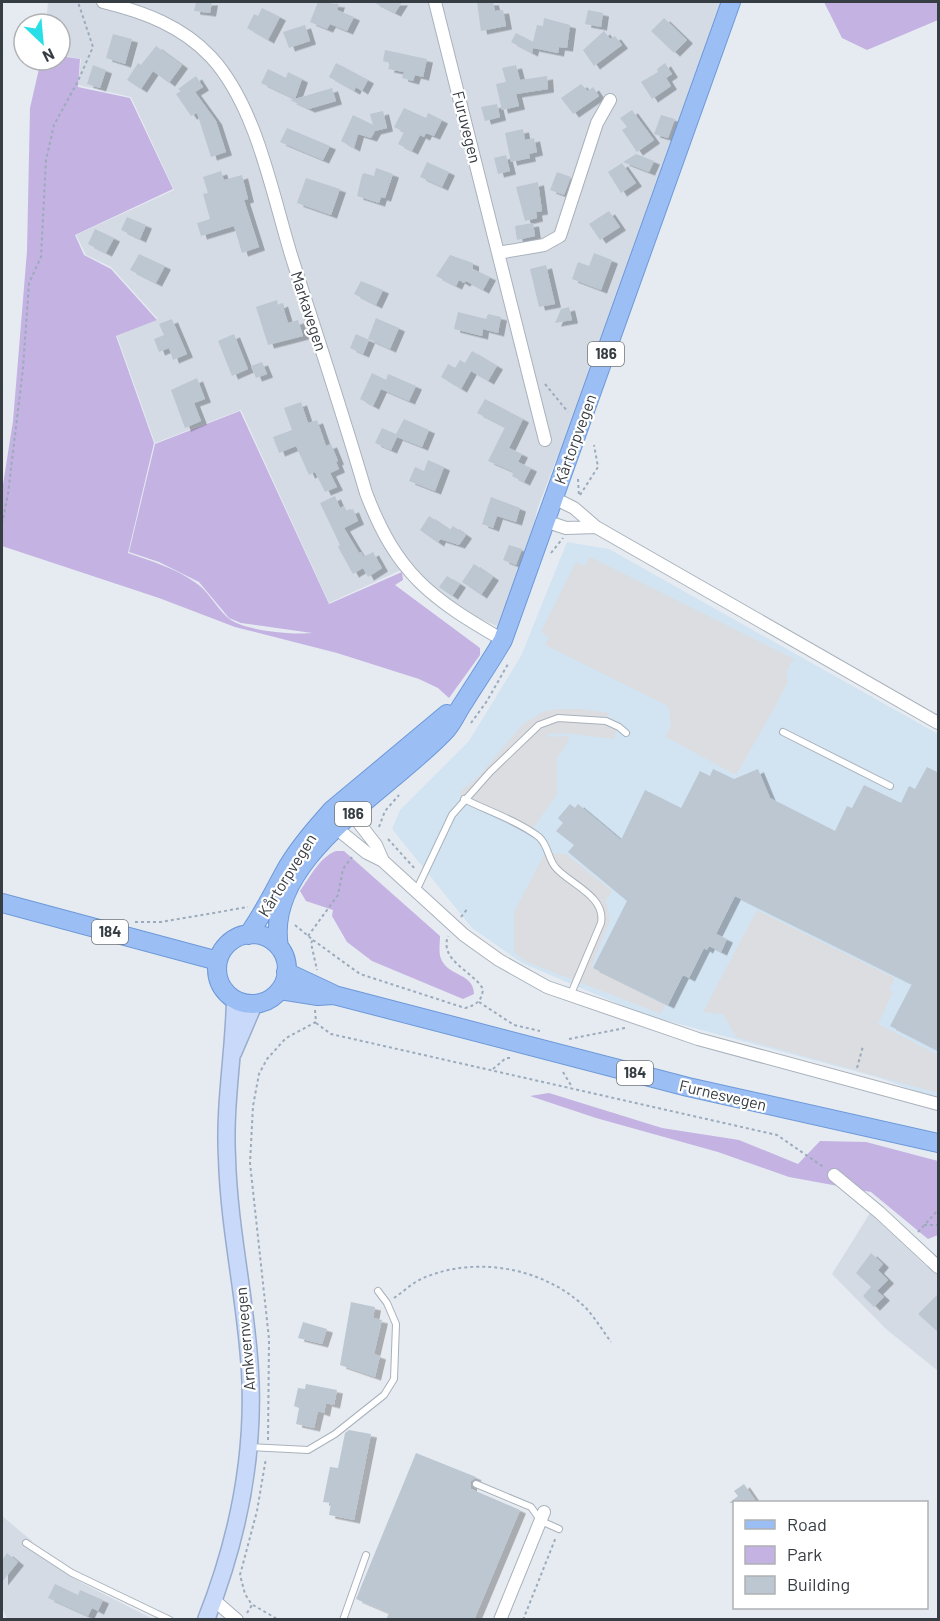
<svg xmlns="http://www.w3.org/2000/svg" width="940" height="1621" viewBox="0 0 940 1621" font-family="Barlow,sans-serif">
	<defs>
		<filter id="shadow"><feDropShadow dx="6" dy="3.5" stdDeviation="0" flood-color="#0004"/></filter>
	</defs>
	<rect width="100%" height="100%" fill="#e6ebf1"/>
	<!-- residential -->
	<path fill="#d4dbe5" d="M48,2H725L568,441L556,460L537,510L531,544L497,626L469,614L439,593L412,565L329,603L241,410L155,443L117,336L158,319L111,267L86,255L76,235L174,190L131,97L78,85L81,59L60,55V24H46Z
		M870,1213L927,1267L938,1254V1371L886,1329L832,1274Z
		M2,1516L32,1541L36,1554L80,1582L153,1619H7L2,1607Z"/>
	<!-- commercial -->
	<path fill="#d2e3f2" d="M567,542L609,549L938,734V1099L877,1077L642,1014L522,963L472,928L392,829L400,810L469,741L521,656Z"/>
	<!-- green -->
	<path fill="#c3b2e2" d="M824,2H938V20L867,50L842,38Z
		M60,56L80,59L78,87L130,98L173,189L75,235L84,255L111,269L157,320L116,336L154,443L128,553C151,561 175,568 196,583C209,592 215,606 227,617C242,631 292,635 312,633L241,623L229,618L199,582L159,562L129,552L155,444L240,411L329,604L402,572L403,580L395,585L480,648V655L449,698L438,688L419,679L337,653L235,627L159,598L2,546V491L13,421L27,251L30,108L41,60H60Z
		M336,851H344L440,936C440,944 438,954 442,961C450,976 474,974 474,994L463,999L372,961L347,942L332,916L333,910L306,901L300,891C310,877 320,857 336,851Z
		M549,1093L662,1128L739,1140L798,1164L820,1141L866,1142L938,1161V1235L928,1239L871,1192L789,1177L718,1152L596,1118L530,1096Z"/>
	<!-- parking -->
	<path fill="#dbdde0" d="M590,557L794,659L786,673L788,681L776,705L736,775L666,737L671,723L668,706L545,645L549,637L541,632L576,562L584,566Z
		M556,709H582L609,713L607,718L616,731L614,739L566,733L547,734L548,737L569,736V740L557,758V794L533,828L515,825L464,799L460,792L479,776L522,725L542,712Z
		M545,853L566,854L612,891L606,900L610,921L591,967L665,1005L661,1014L525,961L514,952V912Z
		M757,910L895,978L889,990L893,992L878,1024L938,1055V1093L736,1037L723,1014L703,1012Z"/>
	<!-- building -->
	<path fill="#bcc7d2" filter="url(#shadow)" d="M196,2H212L210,13L194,11Z
		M318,2L339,4L337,10L354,17L347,31L330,24L327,29L310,22Z
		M373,2H402L395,13Z
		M477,2H493L495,11L503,10L506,26L481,31Z
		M262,8L280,17L268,40L247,28L254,14L258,16Z
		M588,10L603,13L601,27L585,24Z
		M544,18L570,25L567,48L559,47L558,53L533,48L532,53L511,42L516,33L533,42L537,25L543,26Z
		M664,18L687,40L674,53L651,31Z
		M305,25L310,41L289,48L283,32Z
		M604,31L610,39L615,36L622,45L594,66L583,50Z
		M113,34L132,39L125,64L106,58Z
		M156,46L182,65L169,83L153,71L141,89L127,80L138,63L141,65Z
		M385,50L427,59L423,77L415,75L413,81L402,78L404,72L388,69L390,63L383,61Z
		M336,63L368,80L362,91L356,87L354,91L329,77Z
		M665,63L672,74L666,78L671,86L652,99L641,82L658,72L657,69Z
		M93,65L106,70L100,88L87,84Z
		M516,65L520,80L547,76L548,89L516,94L519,106L502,110L496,84L506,82L502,68Z
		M268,69L286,78L288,72L302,79L295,99L332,88L336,101L309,109L290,100L295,99L261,83Z
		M196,76L203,87L195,92L216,121L226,152L211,157L197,113L191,116L176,94L181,91L178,89Z
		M581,84L588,91L593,87L599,96L573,114L561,98Z
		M497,104L500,117L485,121L481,107Z
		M404,108L426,118L428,113L442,120L434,136L426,133L424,137L420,135L412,151L398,144L404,132L394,127Z
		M632,110L654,140L637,152L622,130L627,127L620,118Z
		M383,111L387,128L375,131L371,138L358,134L354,148L341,141L353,115L373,125L370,114Z
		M661,115L675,119L668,138L654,134Z
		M287,128L330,146L323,160L280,142Z
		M523,129L525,140L534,138L537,152L529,154L530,158L511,162L505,133Z
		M636,154L654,161L649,172L623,162Z
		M506,155L510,171L498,174L494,158Z
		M427,162L449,172L442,187L420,177Z
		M622,163L636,183L621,193L608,172Z
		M376,168L393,174L385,198L381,197L379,203L357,196L362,175L364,173L374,176Z
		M221,171L224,180L242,175L248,199L244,200L259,247L242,253L234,226L201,236L197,223L210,219L203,194L208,193L203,177Z
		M557,172L571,177L564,195L550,190Z
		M306,178L340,189L331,215L297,203Z
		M538,182L542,211L536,212L537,218L525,221L516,187Z
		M609,211L620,227L600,240L589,224Z
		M127,217L146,225L140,239L121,230Z
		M533,223L535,236L517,240L515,226Z
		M95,229L114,238L106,253L88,244Z
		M594,253L612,260L601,290L572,279L578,262L589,266Z
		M139,254L165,266L156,283L130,270Z
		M450,255L473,263V269L490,277L483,290L466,281L464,283L459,280L456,286L436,276Z
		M546,265L555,304L539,307L530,269Z
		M361,281L383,290L376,305L354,294Z
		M277,300L278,305L282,303L288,323L298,320L303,336L268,345L256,307Z
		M569,307L572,320L555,323L561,309Z
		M458,312L486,319L488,314L501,317L498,333L483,329L482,336L454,329Z
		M376,318L399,328L390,349L368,339Z
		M172,319L187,354L173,360L169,348L159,352L154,339L164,335L159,324Z
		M234,334L248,369L232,376L218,341Z
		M356,334L369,340L363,354L350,348Z
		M472,351L497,366L488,381L471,371L461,389L441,377L448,364L455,368L460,360L465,363Z
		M262,362L267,374L256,378L251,366Z
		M372,373L386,380L388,374L416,386L409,401L381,389L373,406L360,399Z
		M197,378L205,399L194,403L201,421L185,428L171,390Z
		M485,399L523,419L509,448L522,454L518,462L531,468L524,482L512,476L514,472L488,461L505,427L477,413Z
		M301,402L308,423L317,420L326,446L331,444L338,461L336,462L339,469L330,473L337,487L325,492L315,472L309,475L296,446L279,453L273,437L292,430L284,408Z
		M404,419L429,430L422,447L397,437L391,450L375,443L382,428L396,434Z
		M428,460L444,467L435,491L409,481L415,467L424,471Z
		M335,496L340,508L344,506L347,511L353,509L358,521L344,528L359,553L361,552L364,557L373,552L382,568L368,577L363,568L353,574L338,547L340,545L320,503Z
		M491,497L520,508L516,522L497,516L493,528L482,524Z
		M429,516L450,530L453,526L466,535L459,545L440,539L438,543L420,530Z
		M509,545L522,549L516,565L503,560Z
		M474,564L493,577L481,595L462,582Z
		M447,576L460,584L452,596L439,587Z
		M927,767L939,773V1051L890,1026L912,984L735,896L716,934L727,939L721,952L709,946L707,950L704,948L689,978L683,975L668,1005L593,968L627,901L568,852L574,845L556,831L563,823L558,818L570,804L575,808L578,804L621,840L645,790L681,808L700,771L710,776L713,769L734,779L758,769L770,798L835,831L847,806L852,808L864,785L901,803L909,786L915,789Z
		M871,1253L883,1264L878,1270L888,1280L877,1291L884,1297L874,1307L863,1296L871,1287L856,1273Z
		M939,1293V1333L918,1314Z
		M351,1302L375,1307L373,1318L382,1320L374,1354L380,1356L375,1377L340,1365Z
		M303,1322L327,1329L322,1344L298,1338Z
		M306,1384L337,1390L334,1405L326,1403L324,1413L318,1411L314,1428L296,1424L299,1408L294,1406L298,1388L305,1389Z
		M349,1430L371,1434L354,1520L329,1515L331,1503L323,1502L330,1467L338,1468L345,1433Z
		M416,1453L476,1477L471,1481V1489L520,1510L474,1620H386L389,1613L356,1599Z
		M744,1484L757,1503H729L738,1496L734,1491Z
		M7,1553L18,1562L2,1582V1560Z
		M55,1584L78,1595L80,1590L103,1600L98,1611L92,1608L88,1616L48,1598Z"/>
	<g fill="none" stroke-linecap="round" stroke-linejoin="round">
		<defs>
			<path id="lane" d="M783,732L890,786
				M464,799C488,811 518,821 539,837C549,846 548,861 557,869C572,885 606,897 601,923L570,996
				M416,891L452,815L490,772L539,725L558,718L606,721L619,727L626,733
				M251,1447L308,1450L335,1434L384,1395L394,1379L396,1324L387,1303L378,1291
				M476,1484L531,1507L541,1521L559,1529
				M26,1543L72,1573L170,1620
				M343,1620L366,1555"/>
			<path id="street" d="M103,2C144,12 182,26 211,57C257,107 272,194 292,258C317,336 343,414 366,493C397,574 430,598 503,640
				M435,2L545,440
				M498,253L544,245L560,236L597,123L610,100
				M554,498L574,508L596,527L938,723
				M545,521L566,528L596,527
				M352,814L376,845L383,861
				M336,828L367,853L383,861L464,935L499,960L547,987L698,1039L938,1104
				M834,1175L880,1213L938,1267
				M214,1600L237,1620
				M500,1620L544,1512"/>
			<path id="secondary" d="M233,1053L254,1004
				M206,1620C238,1539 255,1458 250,1371C246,1300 229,1230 227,1158C224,1105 234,1053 235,1000"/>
			<path id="primary" d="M2,903L218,961
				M217 969a35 35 0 1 1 70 0a35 35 0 1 1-70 0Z
				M248,935C264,913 275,889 288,866C301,845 316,828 332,810L447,714
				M279,947C263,857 394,788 447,729C454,721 458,710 464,702C477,681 491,661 503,640L731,2
				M286,972L333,994
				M280,990L318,996L334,995L688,1087L938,1143"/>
		</defs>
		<!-- lane casing -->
		<use href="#lane" stroke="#a9b2bc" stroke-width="8"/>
		<!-- street casing -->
		<use href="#street" stroke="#a9b2bc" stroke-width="14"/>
		<!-- secondary casing -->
		<use href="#secondary" stroke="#99accd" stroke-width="19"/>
		<!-- primary casing -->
		<use href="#primary" stroke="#6d99d8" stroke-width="20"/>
		<!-- path -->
		<path stroke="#9cabbc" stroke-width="2" stroke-dasharray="3 3" stroke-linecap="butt" d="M545,384L568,412
			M578,479L579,497
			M580,495L598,467L594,445
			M2,524L8,494L23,368L29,283L41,257L46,160L54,125L78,81L93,47L78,2
			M551,553L563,538
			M471,723L487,701L508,664
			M379,827L385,811L399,795
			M388,839L416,870
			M461,917L468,908
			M135,922H161L248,907
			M295,925L313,940L311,943L317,970
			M308,936L338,895L343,869L352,857
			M313,940L360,974L465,1008C476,1005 482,1001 483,989C473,971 439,961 448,936
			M479,1002L514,1025L540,1031
			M315,1010L316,1022
			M316,1023L331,1034L777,1135L825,1168
			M569,1039L625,1028
			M857,1068L863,1046
			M493,1069L506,1058H511
			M563,1072L572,1087
			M924,1225H938
			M918,1232L938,1210
			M394,1298C403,1292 411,1284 421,1279C474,1255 544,1267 586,1308C595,1318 603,1331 611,1342
			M268,1440L269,1339L250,1163L253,1106L259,1074L267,1059L286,1038L316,1022
			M253,1605L279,1620
			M247,1613L252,1605L245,1594L240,1575L257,1511L266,1458
			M523,1620L556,1537"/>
		<!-- lane -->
		<use href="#lane" stroke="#fff" stroke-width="6"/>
		<!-- street -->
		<use href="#street" stroke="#fff" stroke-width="12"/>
		<!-- secondary -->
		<use href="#secondary" stroke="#c8d9f9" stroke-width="16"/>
		<!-- primary -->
		<use href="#primary" stroke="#9bbef5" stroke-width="18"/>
	</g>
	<g text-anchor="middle" stroke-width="4.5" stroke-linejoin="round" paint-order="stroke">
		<!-- shield labels -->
		<g fill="#fff" stroke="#72777b" stroke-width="1.5">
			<rect x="588" y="342" width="36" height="24" rx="4.5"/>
			<rect x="335" y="802" width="36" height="24" rx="4.5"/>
			<rect x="92" y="920" width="36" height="24" rx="4.5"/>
			<rect x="617" y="1061" width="36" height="24" rx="4.5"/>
		</g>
		<g font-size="15" font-weight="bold" fill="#363d43">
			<text x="606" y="359">186</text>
			<text x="353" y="819">186</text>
			<text x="110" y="937">184</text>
			<text x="635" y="1078">184</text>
		</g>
		<!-- street labels -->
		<g font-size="16" fill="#363d43" stroke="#fff">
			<text transform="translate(467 127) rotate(76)" y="6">Furuvegen</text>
			<text transform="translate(309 311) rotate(72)" y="6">Markavegen</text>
			<text transform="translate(575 439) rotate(-70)" y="6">Kårtorpvegen</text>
			<text transform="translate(287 875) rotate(-58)" y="6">Kårtorpvegen</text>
			<text transform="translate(723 1095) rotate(13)" y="6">Furnesvegen</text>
			<text transform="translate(245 1339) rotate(-95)" y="6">Arnkvernvegen</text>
		</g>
	</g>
	<!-- border -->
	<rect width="940" height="1621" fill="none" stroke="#363d43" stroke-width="6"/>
	<!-- legend -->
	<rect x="733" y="1501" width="195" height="108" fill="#ffffff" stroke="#afb1b4" stroke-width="1.5"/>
	<rect x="745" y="1520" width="30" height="9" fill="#9bbef5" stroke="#afb1b4" stroke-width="1.5"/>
	<text x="787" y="1531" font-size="18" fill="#363d43">Road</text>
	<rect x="745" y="1546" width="30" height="18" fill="#c3b2e2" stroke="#afb1b4" stroke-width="1.5"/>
	<text x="787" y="1561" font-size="18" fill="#363d43">Park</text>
	<rect x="745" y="1576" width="30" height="18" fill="#bcc7d2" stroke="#afb1b4" stroke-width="1.5"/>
	<text x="787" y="1591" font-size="18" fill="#363d43">Building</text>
	<!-- north arrow -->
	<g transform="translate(42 42) rotate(154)"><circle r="28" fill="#ffffff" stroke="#afb1b4" stroke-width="1.5"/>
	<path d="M0-4.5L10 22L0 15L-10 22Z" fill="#28dee7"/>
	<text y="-9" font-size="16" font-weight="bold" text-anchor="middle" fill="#363d43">N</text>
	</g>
</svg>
